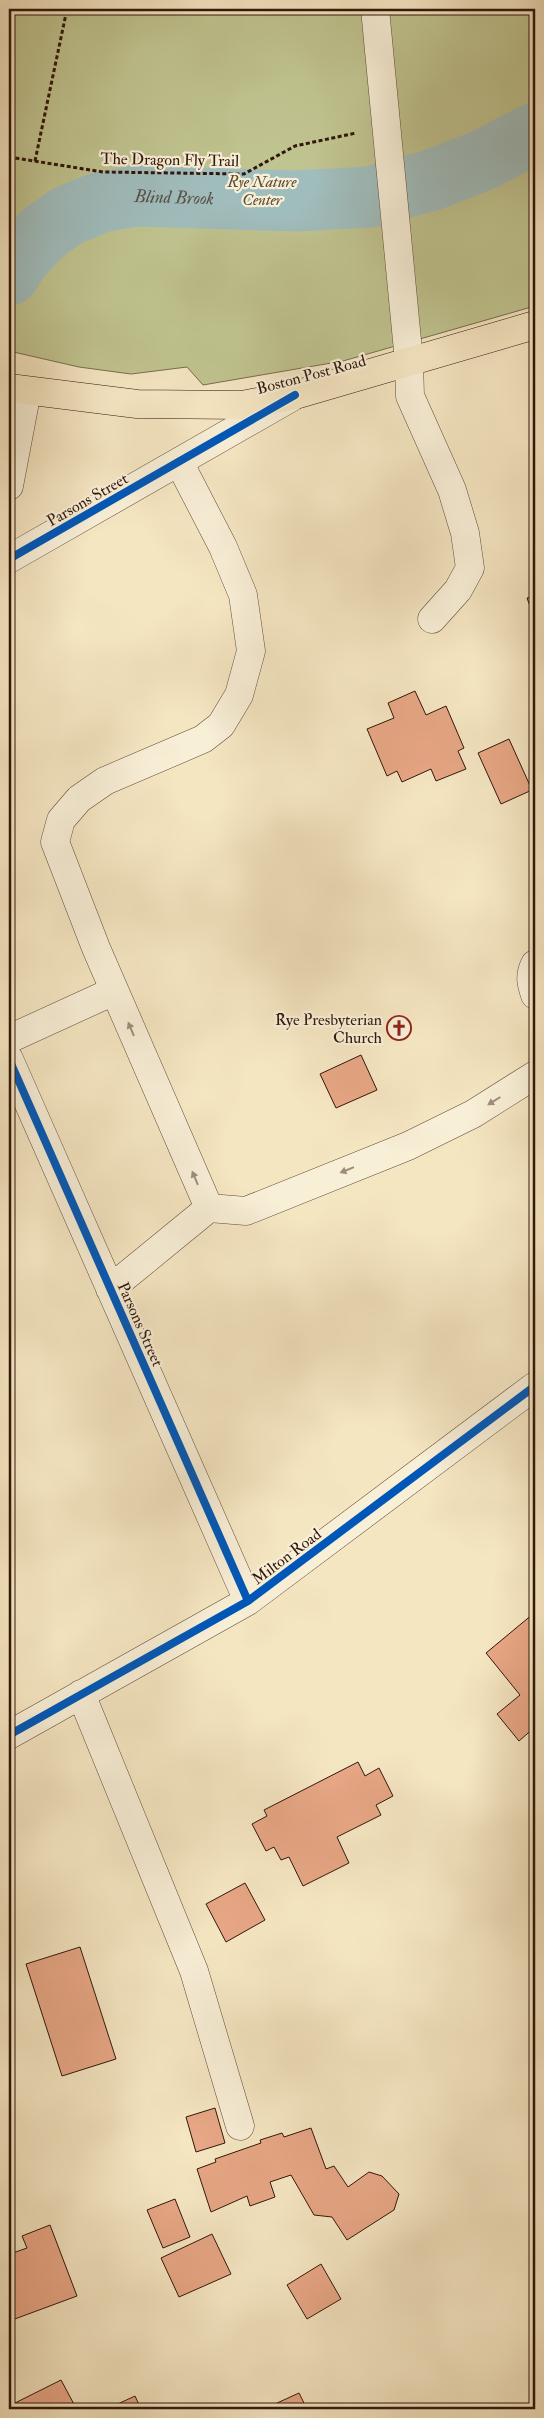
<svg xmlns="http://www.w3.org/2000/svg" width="544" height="2418" viewBox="0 0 544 2418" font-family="'IM FELL Double Pica',serif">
	<rect width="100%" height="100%" fill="#f5e6c2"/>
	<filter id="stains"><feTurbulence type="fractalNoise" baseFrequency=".004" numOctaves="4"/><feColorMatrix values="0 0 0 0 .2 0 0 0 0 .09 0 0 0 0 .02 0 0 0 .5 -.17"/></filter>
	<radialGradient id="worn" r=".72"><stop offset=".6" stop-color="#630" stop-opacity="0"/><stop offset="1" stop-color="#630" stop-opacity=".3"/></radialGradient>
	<!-- green -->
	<path fill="#c0c490" stroke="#786d4e" d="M9,9H535V306L343,361L203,385L187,367L131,374L79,367L9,351V319L13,312L9,311Z"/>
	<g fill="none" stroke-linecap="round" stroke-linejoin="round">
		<!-- river -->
		<path stroke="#a0bdbd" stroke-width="61" id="s1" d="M9,275L19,259L43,233L67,216L101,202L136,196L295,201L370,197L432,180L483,160L535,133"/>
	</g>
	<!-- building -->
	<path fill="#e8a786" stroke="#31160b" d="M535,595V620L527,598Z
		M415,691L426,715L446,706L464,748L458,751L466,769L436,781L431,769L402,782L397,771L387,776L367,729L394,718L388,703Z
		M509,739L532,790L501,804L478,753Z
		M361,1055L377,1090L336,1108L320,1074Z
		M533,1614L535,1617V1727L519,1741L497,1714L520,1695L486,1653Z
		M358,1762L365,1776L379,1768L393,1796L376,1805L381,1815L337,1837L349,1863L303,1886L289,1857L281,1860L274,1847L266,1851L252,1824L267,1816L264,1810Z
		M245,1883L265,1920L226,1942L206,1904Z
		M80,1947L116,2059L62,2076L26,1964Z
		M215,2108L225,2143L196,2152L186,2117Z
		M311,2128L326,2169L334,2166L348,2187L369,2172L382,2176L399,2194L394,2210L347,2240L332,2217L314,2215L291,2175L270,2182L275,2197L250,2206L247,2196L211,2212L197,2169L216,2162L215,2159L261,2143L260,2140L282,2133L284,2137Z
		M175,2199L190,2237L163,2248L147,2210Z
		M50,2225L77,2296L12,2320L9,2312V2260L12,2259L10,2254L27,2248L22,2236Z
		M212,2234L231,2274L179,2297L161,2258Z
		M321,2264L341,2299L307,2319L287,2285Z
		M61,2380L76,2408L9,2409V2406Z
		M299,2393L307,2409H264Z
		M135,2396L141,2409H107Z"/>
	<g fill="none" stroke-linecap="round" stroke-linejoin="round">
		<defs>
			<path id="minor" d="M375,9L409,361L410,396L452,490L465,533L470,568L458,590L432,619
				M179,462L223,547L243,595L251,651L239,695L221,725L203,739L105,781L79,799L61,820L55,842L96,948L209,1208L246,1211L408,1146L473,1114L535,1075
				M9,486L27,391
				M9,559L292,397
				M535,964C529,976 531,983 535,995
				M9,1039L114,991
				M9,1059L248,1601
				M110,1289L209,1208
				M81,1694L194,1971L240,2126
				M9,1735L248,1601L535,1386"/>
			<path id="major" d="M9,388L137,404L242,405L295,395L535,325"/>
		</defs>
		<!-- minor casing -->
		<use href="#minor" stroke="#624a39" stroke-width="29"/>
		<!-- major casing -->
		<use href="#major" stroke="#31160b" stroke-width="29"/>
		<!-- path -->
		<path stroke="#31160b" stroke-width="3" stroke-dasharray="4 2.5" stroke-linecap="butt" d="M9,157L103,172L244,174L295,146L356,133
			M35,161L67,9"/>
		<!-- minor -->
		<use href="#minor" stroke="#f8efd7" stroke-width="28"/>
		<!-- major -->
		<use href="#major" stroke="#f5e6c2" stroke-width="28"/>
		<defs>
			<path id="cycleway" d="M9,559L295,395
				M9,1059L248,1601
				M9,1735L248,1601L535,1386"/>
		</defs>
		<!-- cycleway casing -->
		<use href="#cycleway" stroke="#f8efd7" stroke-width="11"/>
		<!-- cycleway -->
		<use href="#cycleway" stroke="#0057b8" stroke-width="8"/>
	</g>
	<!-- one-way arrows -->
	<defs><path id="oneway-solid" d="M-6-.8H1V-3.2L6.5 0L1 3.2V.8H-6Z" transform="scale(1.25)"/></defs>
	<g fill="#9e8d7b">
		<use href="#oneway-solid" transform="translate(131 1029) rotate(-113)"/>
		<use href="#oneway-solid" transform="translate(494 1101) rotate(148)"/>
		<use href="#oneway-solid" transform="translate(347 1170) rotate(158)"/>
		<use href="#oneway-solid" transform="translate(195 1178) rotate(-113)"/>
	</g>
	<!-- icons -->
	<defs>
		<symbol id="church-ring" viewBox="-11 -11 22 22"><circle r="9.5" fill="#f8efd7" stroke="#8f2418" stroke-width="1.5"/><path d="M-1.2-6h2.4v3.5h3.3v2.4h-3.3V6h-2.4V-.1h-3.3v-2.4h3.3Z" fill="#8f2418"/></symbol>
	</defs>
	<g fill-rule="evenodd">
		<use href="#church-ring" x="385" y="1014" width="28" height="28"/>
	</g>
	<g text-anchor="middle" stroke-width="4.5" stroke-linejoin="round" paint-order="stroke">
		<!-- street labels -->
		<g font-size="16" fill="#31160b" stroke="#f8efd7">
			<text transform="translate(170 159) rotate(1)" y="6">The Dragon Fly Trail</text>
			<text transform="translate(311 374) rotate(-15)" y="6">Boston Post Road</text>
			<text transform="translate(87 499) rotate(-30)" y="6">Parsons Street</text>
			<text transform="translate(141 1324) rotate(66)" y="6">Parsons Street</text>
			<text transform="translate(286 1556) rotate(-37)" y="6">Milton Road</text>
		</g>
		<!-- park labels -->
		<g font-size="16" font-style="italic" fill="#5c4a33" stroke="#f8efd7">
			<text x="262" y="187">Rye Nature<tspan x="262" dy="18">Center</tspan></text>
		</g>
		<!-- poi labels -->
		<g font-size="16" fill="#31160b" stroke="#f8efd7" text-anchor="end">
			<text x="382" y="1025">Rye Presbyterian<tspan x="382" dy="18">Church</tspan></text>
		</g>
		<!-- water labels -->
		<g font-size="18" font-style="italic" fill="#585049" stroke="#f8efd7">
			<text dy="6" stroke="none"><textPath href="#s1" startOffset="194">Blind Brook</textPath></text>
		</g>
	</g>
	<!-- margin -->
	<rect width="544" height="2418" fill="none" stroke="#f5e6c2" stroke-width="30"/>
	<rect x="10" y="10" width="524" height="2398" fill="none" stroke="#31160b" stroke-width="2.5"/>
	<rect x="15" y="15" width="514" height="2388" fill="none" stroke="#31160b"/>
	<rect width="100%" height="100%" filter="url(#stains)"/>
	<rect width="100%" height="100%" fill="url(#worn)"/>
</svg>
